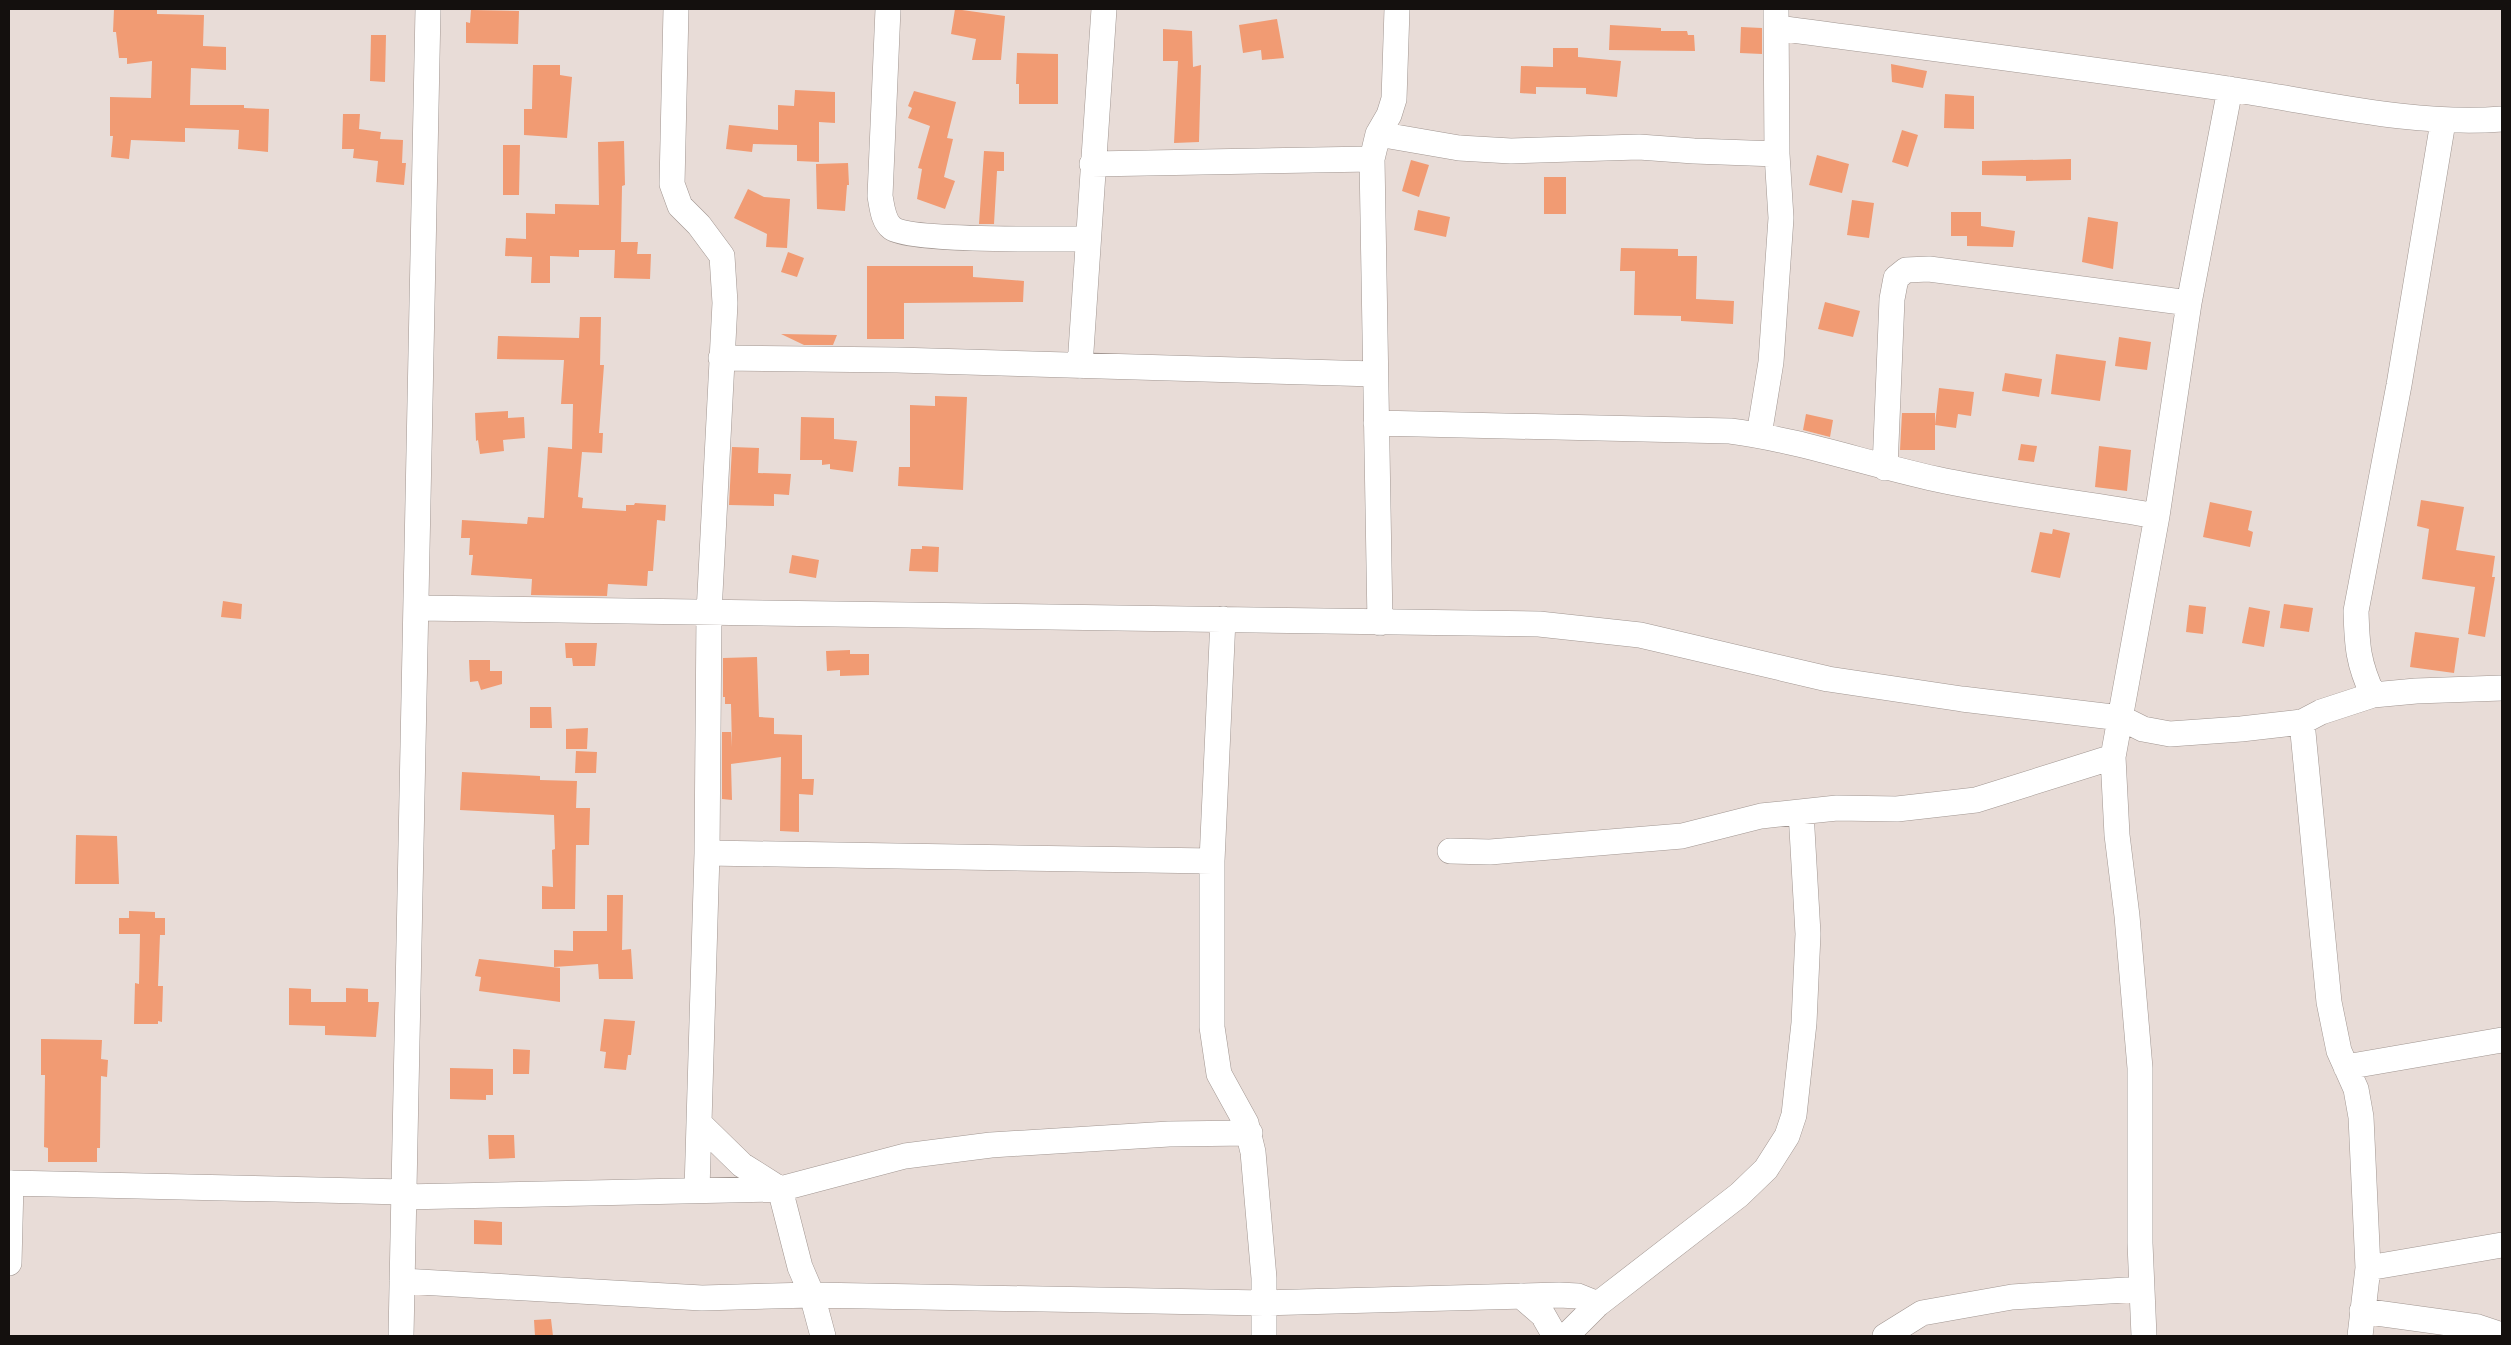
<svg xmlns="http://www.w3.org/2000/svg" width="2511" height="1345" viewBox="0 0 2511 1345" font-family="'Fira Sans',sans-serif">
	<rect width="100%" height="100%" fill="#e8dcd7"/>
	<!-- building -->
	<path fill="#f19b73" d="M114,9H157V14L204,15L203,46L226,47V70L191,68L190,105H244V108L269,109L268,152L238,149L239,130L185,128V142L131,140L129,159L111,157L113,136H110V97L151,98L152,61L127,64V58H119L116,32H113Z
		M955,9L1005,16L1001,60H972L976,39L951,34Z
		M471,10L519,11L518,44L466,43V22L470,23Z
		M1277,19L1284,58L1262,60L1261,50L1243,53L1239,25Z
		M1610,25L1661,28V31H1687L1688,35H1694L1695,51L1609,50Z
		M1741,27L1762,28V54L1740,53Z
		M1163,29L1192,31L1193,67L1201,65L1199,142L1174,143L1178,61H1163Z
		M371,35H386L385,82L370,81Z
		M1553,48H1578V57L1621,61L1617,97L1586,94V88L1536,87V94L1520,93L1521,66L1553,67Z
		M1017,53L1058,54V104H1019V84H1016Z
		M1891,64L1927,71L1923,88L1892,82Z
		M533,65H560V75L572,77L567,138L524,135V109H532Z
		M795,90L835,92V123L819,122V162L797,161V145L753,144L752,152L726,149L729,125L778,130V105L794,106Z
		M914,91L956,102L947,138L953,139L944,177L955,181L945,209L917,199L922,169L918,168L930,126L908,118L912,108L908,106Z
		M1945,94L1974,96V129L1944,128Z
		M343,114H360L359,129L381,132L380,139L403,140L402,163H406L404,185L376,182L378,161L353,158L354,149H342Z
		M1902,130L1918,135L1908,167L1892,162Z
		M624,141L625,185L622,186L621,242H638L637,254H651L650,279L614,278L615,250H579V257L550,256V283H531L532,257L505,256L506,238L526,239V213L555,214V204L599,205L598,142Z
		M503,145H520L519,195H503Z
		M984,151L1004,152V171H997L994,224H979Z
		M1817,155L1849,164L1842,193L1809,185Z
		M2071,159V180L2026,181V176L1982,175V161Z
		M1411,160L1429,165L1419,197L1402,191Z
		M848,163L849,185H847L845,211L817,209L816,164Z
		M1544,177H1566V214H1544Z
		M748,189L764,197L790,199L787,248L766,247L767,234L734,218Z
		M1852,200L1874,203L1869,238L1847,235Z
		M1418,210L1450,217L1446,237L1414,230Z
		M1951,212H1981V226L2015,231L2013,247L1967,246V236H1951Z
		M2088,217L2118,222L2113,269L2082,262Z
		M1621,248L1678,249V256H1697L1696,299L1734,301L1733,324L1681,321V316L1634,315L1635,271H1620Z
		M788,252L804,258L797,277L781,272Z
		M867,266H973V277L1024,281L1023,302L904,303V339H867Z
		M1825,302L1860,311L1853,337L1818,329Z
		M580,317H601L600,365H604L599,433H603L602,453L582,452L578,497L583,498L582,508L626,511V505H634L635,503L666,505L665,521L657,520L653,571H648L647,586L608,584L607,596L531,595L532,579L471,575L473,555H469L470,538H461L462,520L527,524L528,517L544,518L548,447L572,449L573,404H561L564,360L497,359L498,336L579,338Z
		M781,334L837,335L833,345H804Z
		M2119,337L2151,342L2147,370L2115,366Z
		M2056,354L2106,361L2100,401L2051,394Z
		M2005,373L2042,379L2039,397L2002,391Z
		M1939,388L1974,392L1971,416L1958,414L1956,428L1935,425Z
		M935,396L967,397L963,490L898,486L899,467H910V405L935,406Z
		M508,411V418L524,417L525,438L503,440L504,451L480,454L478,440L476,441L475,413Z
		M1902,413H1935V450H1900Z
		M1806,414L1833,420L1830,437L1803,430Z
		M801,417L834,418V439L857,441L853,472L830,469V464L822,465V460H800Z
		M2021,444L2037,446L2034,462L2018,460Z
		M2099,446L2131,450L2127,491L2095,487Z
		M732,447L759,448L758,473L791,474L789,495L774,494V506L729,505Z
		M2421,500L2464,507L2456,550L2495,556L2492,577H2495L2485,637L2468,634L2475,587L2422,579L2429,529L2417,526Z
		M2210,502L2252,511L2248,530L2253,532L2250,547L2203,537Z
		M2053,529L2070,533L2060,578L2031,572L2040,532L2052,534Z
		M922,546L939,547L938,572L909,571L911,549H922Z
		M792,555L819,560L816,578L789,573Z
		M223,601L242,604L241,619L221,617Z
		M2284,604L2313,608L2309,632L2280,628Z
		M2189,605L2206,607L2203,634L2186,632Z
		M2249,607L2270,611L2264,647L2242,643Z
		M2415,632L2459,638L2454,673L2410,667Z
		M565,643H597L595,666H573L572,658H566Z
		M850,650V654H869V675L840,676V670L827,671L826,651Z
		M757,657L759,717L774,718V734L802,735V779H814L813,795L799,794V832L780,831L781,757L731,764L732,800L722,799V732H731L732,747L731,704H725V697H723V658Z
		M469,660H490V671H502V684L481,690L478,681L470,682Z
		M530,707H551L552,728H530Z
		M588,728L587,749H566V729Z
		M576,751L597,752L596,773H575Z
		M462,772L540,776V780L577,781L576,808H590L589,845H576L575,909H542V886L553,887L552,850L555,849L554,815L460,810Z
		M76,835L117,836L119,884H75Z
		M607,895H623L622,950L631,949L633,979H599L598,964L554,967V950L573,951V931H607Z
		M129,911L155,912V918H165V935H160L158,986H163L162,1022L158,1021V1024H134L135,983L139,984L140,934H119V918H129Z
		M479,959L560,968V1002L479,991L481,977L475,976Z
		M289,988L311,989V1002H346V988L368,989V1002H379L376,1037L325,1035V1026L289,1025Z
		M604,1019L635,1021L631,1055H628L626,1070L604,1068L606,1052L600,1051Z
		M41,1039L102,1040L101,1059L108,1060L107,1077L101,1076L100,1148H97V1162H48V1148L44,1147L45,1075H41Z
		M513,1049L530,1050L529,1074H513Z
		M450,1068L493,1069V1095H486V1100L450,1099Z
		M488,1135H514L515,1158L489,1159Z
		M474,1220L502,1222V1245L474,1244Z
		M551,1319L553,1336H535L534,1320Z"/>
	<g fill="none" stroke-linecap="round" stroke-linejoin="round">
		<defs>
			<path id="minor" d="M676,9L672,184L680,206L699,225L722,256L725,303L709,613L707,853L697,1190
				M888,9L880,196C882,207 883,221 892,228C909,241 1057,239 1087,239
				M1777,28C1928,48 2079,67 2229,89C2320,102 2411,126 2502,119
				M1378,134L1459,148L1511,151L1639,147L1694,151L1777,154
				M1092,164L1372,159
				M721,358L897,360L1375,374
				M1080,366L1104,9
				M1376,423L1730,431C1799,440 1867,464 1936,479C2009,495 2084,503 2157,516
				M1759,435L1771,362L1781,218L1777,154L1776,9
				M1885,468L1892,299L1896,278L1906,270L1929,269L2189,303
				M416,608L1539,624L1640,635L1828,679L1962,699L2121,718L2143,729L2170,734L2241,729L2302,722L2321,712L2373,695L2416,691L2502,688
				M1223,619L1212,861V1027L1219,1074L1246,1123L1253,1152L1264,1278V1336
				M1380,623L1372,159L1378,134L1389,115L1394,99L1397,9
				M2373,695C2358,663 2357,646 2356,611L2399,385L2443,122
				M2302,722L2329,1002L2339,1051L2356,1089L2361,1117L2368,1268L2360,1336
				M1450,851L1490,852L1682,836L1761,816L1837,808L1897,809L1976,800L2113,757
				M707,853L1212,861
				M2346,1067L2502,1040
				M699,1123L742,1165L780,1189L905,1156L991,1145L1169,1134L1250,1133
				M9,1183L404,1192
				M403,1197L780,1189L800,1267L812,1295L823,1336
				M9,1263L11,1183
				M2368,1268L2502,1245
				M402,1281L702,1298L812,1295L1264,1303L1559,1295L1578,1296L1598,1304
				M1521,1296L1543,1315L1555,1336
				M2362,1311L2478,1327L2502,1335
				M401,1336L428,9
				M1566,1336L1598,1304L1739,1195L1766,1169L1787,1136L1794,1115L1804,1023L1808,934L1801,812
				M1885,1336L1922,1313L2012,1297L2142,1289
				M2144,1336L2140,1243V1068L2127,916L2117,835L2113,757L2157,516L2189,303L2230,89"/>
		</defs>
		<!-- minor casing -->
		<use href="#minor" stroke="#a19691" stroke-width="26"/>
		<!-- minor -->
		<use href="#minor" stroke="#fff" stroke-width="25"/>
	</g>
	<!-- border -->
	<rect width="2511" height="1345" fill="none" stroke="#14100e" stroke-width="20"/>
</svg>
